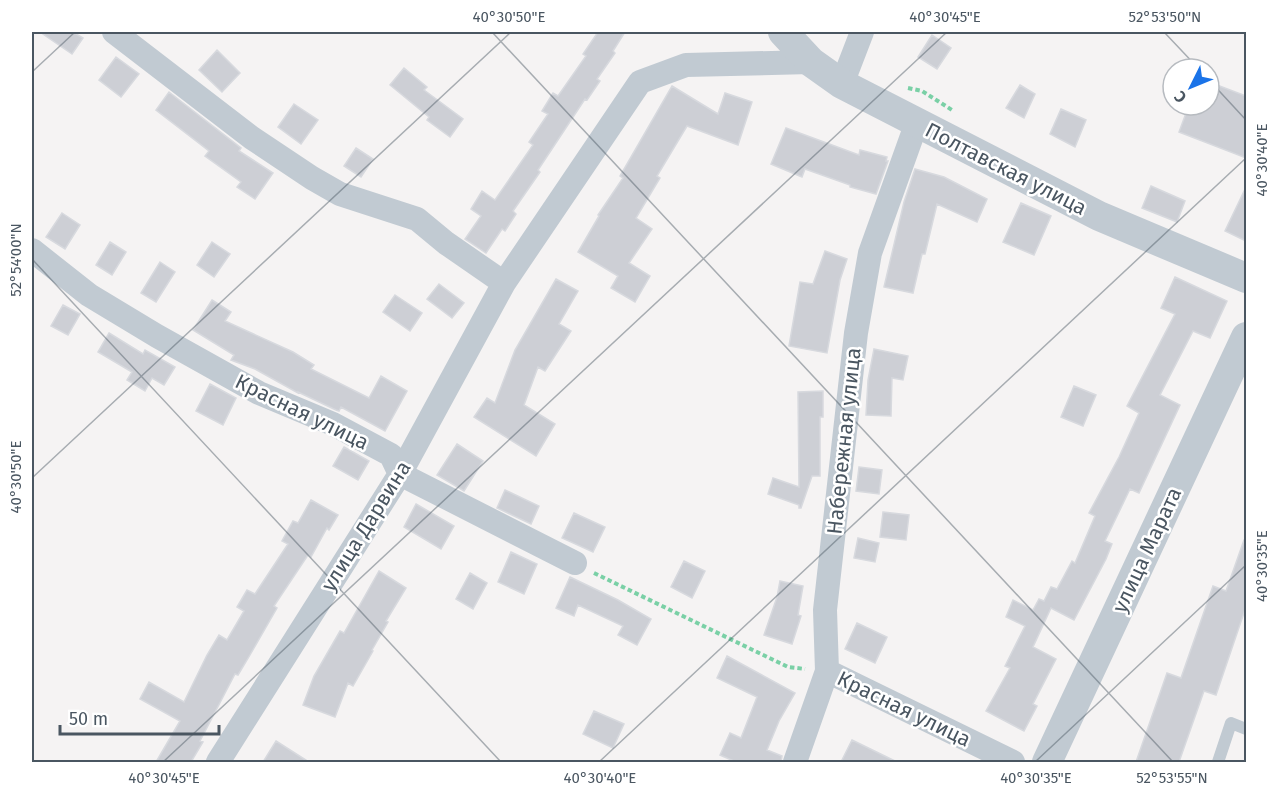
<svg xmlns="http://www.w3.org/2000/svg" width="1278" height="794" viewBox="0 0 1278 794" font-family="'Fira Sans',sans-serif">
	<rect width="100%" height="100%" fill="#f5f3f3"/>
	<!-- building -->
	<path fill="#cdcfd5" stroke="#d7d9de" stroke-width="1.5" d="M40,32H73L83,38L72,54Z
		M598,32H625L613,51L615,53L597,79L600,81L587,100L585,99L538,170L540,172L513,211L516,214L505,231L502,229L486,253L465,239L481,216L471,209L482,191L495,200L533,145L529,142L548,114L542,111L553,93L558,96L586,56L583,54Z
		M932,35L951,48L937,69L918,57Z
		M217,50L240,73L222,92L199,70Z
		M116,57L139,74L121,97L99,80Z
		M404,68L427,87L424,90L463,119L450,137L427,120L429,117L390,85Z
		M1209,82L1246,96V158L1179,132L1189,105H1209Z
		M1020,85L1035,94L1024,118L1006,108Z
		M672,86L718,114L725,93L752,102L738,145L687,126L657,176L660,178L636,218L652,229L629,263L650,276L635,302L611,288L618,276L578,252L599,216L598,215L623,178L620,176Z
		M169,92L241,148L239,151L273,173L255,199L237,187L241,182L205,156L209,151L156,110Z
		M294,104L318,120L301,144L278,127Z
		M1061,109L1086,120L1075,147L1050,134Z
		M786,128L859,155L860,150L887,157L886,161H888L876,194L850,187V185L805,169L802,177L771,164Z
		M356,148L373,159L361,177L344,166Z
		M915,169L944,177L987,199L977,222L937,204L925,254H922L913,293L884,287L904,202Z
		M1151,186L1185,201L1177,222L1142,208Z
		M1246,187V241L1225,231Z
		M1021,203L1051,216L1034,255L1003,242Z
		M62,213L80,225L65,249L46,237Z
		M110,242L126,252L112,275L96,265Z
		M212,242L230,254L214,277L197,265Z
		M825,251L847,259L840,280L827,353L789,346L800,282L813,284Z
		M160,262L175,272L156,302L141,293Z
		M1175,277L1227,301L1210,338L1193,331L1160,395L1180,405L1139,493L1130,489L1105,541L1112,544L1106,559L1074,620L1051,608L1033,647L1056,659L1033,704L1037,706L1024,731L986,711L1010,668L1005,666L1025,626L1006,617L1013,600L1033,610L1039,599L1044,601L1051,587L1057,589L1072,561L1075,563L1095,516L1089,513L1119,457L1139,413L1127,406L1175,314L1161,308Z
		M556,279L578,291L559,324L571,331L545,371L538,367L524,405L555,424L536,456L474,417L487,398L495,403L515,350Z
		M439,284L464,303L452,318L427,299Z
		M395,295L422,313L410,331L383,312Z
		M212,300L231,312L225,321L293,352L314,365L311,369L369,398L381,376L407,391L385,431L341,407L339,411L336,410L298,392V393L255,369L231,360L234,355L193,330Z
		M63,305L80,314L68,335L51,326Z
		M109,333L143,354L145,350L175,367L164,385L152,378L145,391L127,380L132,372L98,352Z
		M874,349L908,356L903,380L892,378L891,416L866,415L868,380Z
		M210,384L236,398L223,425L196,411Z
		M1074,386L1096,395L1083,426L1061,417Z
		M823,391V417H820V476H812L801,508H799V505L768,494L773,478L799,487L798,392Z
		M457,444L483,461L464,491L437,475Z
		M344,447L369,461L358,480L333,466Z
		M859,467L882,470L879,494L856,491Z
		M505,490L539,506L531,524L497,508Z
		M311,500L338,515L329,530L327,528L311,557L308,555L274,606L277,608L250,655L238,675L235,674L200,741L203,742L191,762H156L180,721L140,699L149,682L184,702L207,655L219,635L227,640L244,611L237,607L247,590L255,594L288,544L282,541L293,521L298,523Z
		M416,504L454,526L441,549L404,527Z
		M883,512L909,515L906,540L880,537Z
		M574,513L605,527L593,552L562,538Z
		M858,538L879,543L875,562L854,558Z
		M1244,540H1246V607L1216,695L1204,691L1179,762H1136L1167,673L1181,678L1213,586L1226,591Z
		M511,552L537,564L524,594L498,582Z
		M684,561L705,571L692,598L671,587Z
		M379,571L406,588L386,621L388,622L372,650L373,651L353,686L348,683L335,717L303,705L314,676L340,631L344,633Z
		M470,573L487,583L473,609L456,599Z
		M570,577L618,600L651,619L637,645L618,635L623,626L578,605L574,616L556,608Z
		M780,581L803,586L798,615L801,616L792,644L764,635L777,597Z
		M857,623L887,637L875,663L845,649Z
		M727,656L795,693L779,721L767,750L782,756L781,762H736L720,755L730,733L741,738L757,697L717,678Z
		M594,711L624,724L613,748L583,734Z
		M852,740L897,762H841Z
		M276,741L309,762H263Z"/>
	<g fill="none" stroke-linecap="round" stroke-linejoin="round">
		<!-- path -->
		<path stroke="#7ad0a6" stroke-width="4" stroke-dasharray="4.5 3" stroke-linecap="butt" d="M908,88L922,91L952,110
			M594,573L788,667L805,669"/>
		<!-- service -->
		<path stroke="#c1cad2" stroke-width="12" d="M1218,762L1231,723L1246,729"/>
		<!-- minor -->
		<path stroke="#c1cad2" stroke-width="24" d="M114,32L252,138L312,178L340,194L417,219L446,243L504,283
			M842,84L862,32
			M32,250L89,295L157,336L259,393L333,424L391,455L400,474L575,563
			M827,671L1013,762
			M218,762L400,474L504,283L640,82L686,65L811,62
			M795,762L827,671L825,610L856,333L870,253L917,122"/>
		<!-- tertiary -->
		<path stroke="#c1cad2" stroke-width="30" d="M783,32L811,62L842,84L1099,216L1246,278
			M1047,762L1246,337"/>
	</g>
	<!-- ticks -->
	<path fill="none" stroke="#4a5661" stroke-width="1.5" stroke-opacity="0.45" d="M492,32L1173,762M1164,32L1199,69M32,72L75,32M1209,80L1246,120M32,259L501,762M32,478L511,32M163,762L947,32M599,762L1246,158M1035,762L1246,565"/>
	<g text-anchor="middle" stroke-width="5" stroke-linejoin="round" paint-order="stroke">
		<!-- street labels -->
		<g font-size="21" fill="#4a5661" stroke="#fff">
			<text transform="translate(1006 169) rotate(27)" y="7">Полтавская улица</text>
			<text transform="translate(302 412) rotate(26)" y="7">Красная улица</text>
			<text transform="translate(844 441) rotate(-84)" y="7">Набережная улица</text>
			<text transform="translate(366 526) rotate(-58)" y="7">улица Дарвина</text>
			<text transform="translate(1147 550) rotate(-65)" y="7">улица Марата</text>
			<text transform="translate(904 709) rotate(26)" y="7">Красная улица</text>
		</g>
	</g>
	<!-- border -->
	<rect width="1278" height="794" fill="none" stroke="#ffffff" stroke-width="66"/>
	<!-- north arrow -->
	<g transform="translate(1191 87) rotate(227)"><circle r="28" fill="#ffffff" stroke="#b7bbc0" stroke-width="1.5"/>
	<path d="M0-4.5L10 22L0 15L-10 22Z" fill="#1a73e8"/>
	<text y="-9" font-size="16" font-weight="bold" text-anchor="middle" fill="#4a5661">С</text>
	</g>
	<!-- scale -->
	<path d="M60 725v9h159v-9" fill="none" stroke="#4a5661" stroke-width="3"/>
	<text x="69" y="725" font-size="18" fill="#4a5661" stroke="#ffffff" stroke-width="4.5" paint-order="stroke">50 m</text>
	<rect x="33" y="33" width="1212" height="728" fill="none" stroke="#4a5661" stroke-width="2"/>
	<g font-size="15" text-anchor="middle" fill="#4a5661">
		<text x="509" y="22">40°30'50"E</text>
		<text x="945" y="22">40°30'45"E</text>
		<text x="1165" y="22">52°53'50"N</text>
		<text transform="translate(1262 160) rotate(-90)" y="5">40°30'40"E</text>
		<text transform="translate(16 260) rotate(-90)" y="5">52°54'00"N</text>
		<text transform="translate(16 477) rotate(-90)" y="5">40°30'50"E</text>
		<text transform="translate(1262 566) rotate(-90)" y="5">40°30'35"E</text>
		<text x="164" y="783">40°30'45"E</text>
		<text x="600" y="783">40°30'40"E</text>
		<text x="1036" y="783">40°30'35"E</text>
		<text x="1172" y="783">52°53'55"N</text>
	</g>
</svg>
